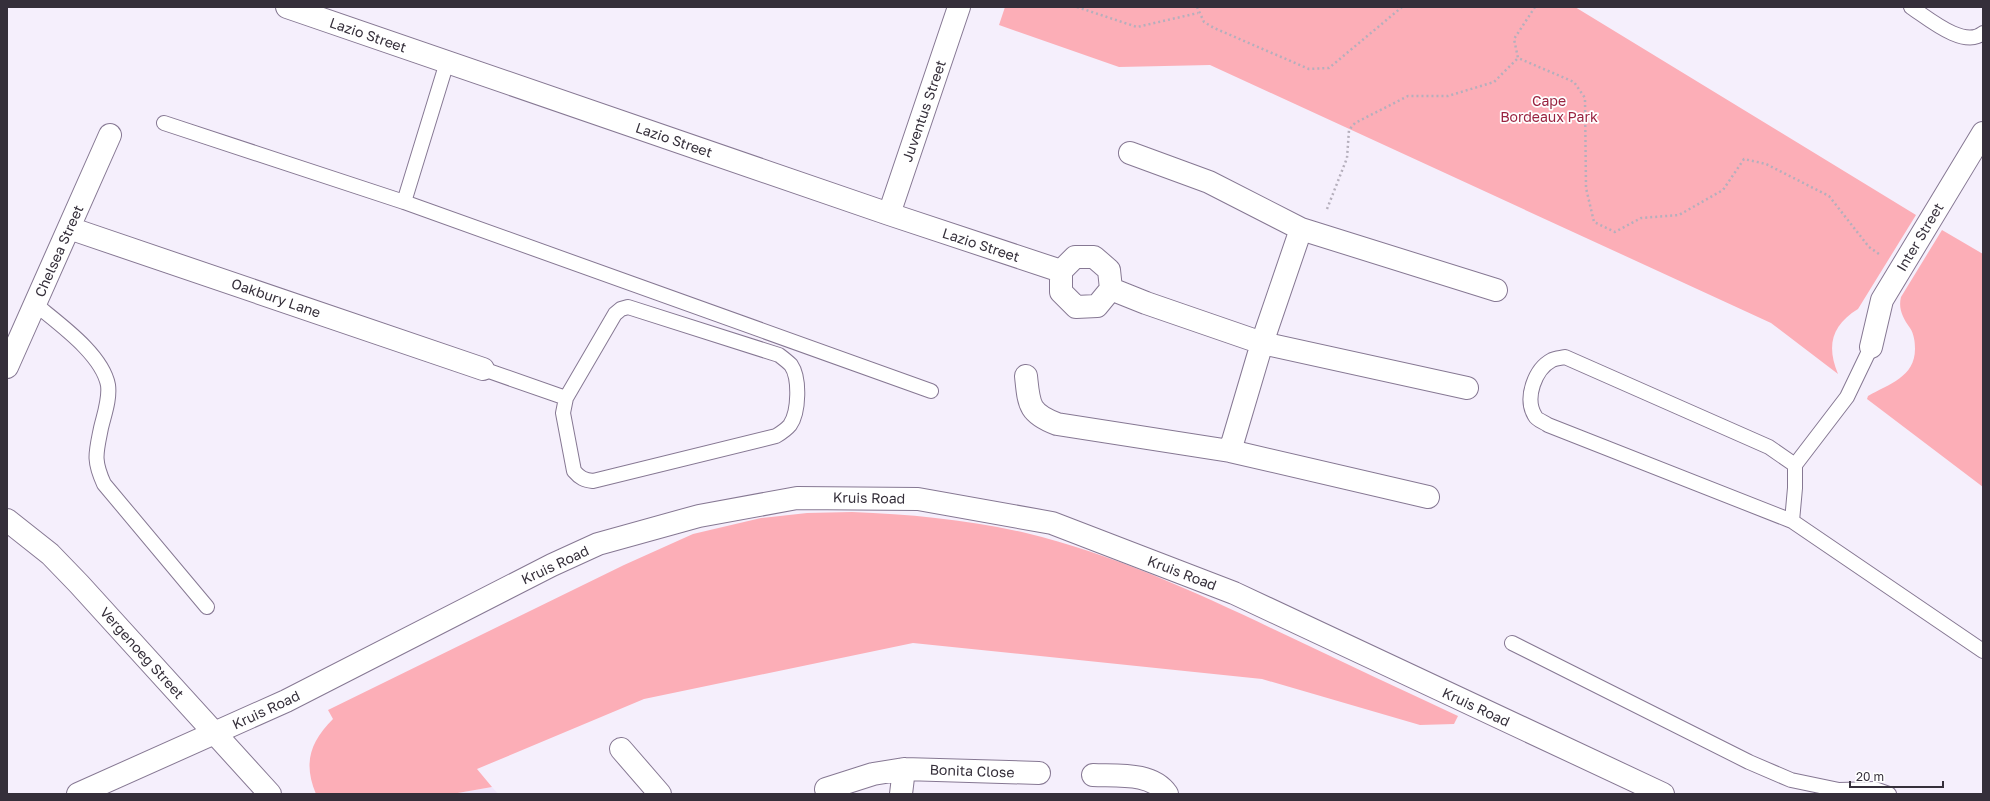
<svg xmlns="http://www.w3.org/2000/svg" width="1990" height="801" viewBox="0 0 1990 801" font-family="'Golos Text',sans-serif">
	<rect width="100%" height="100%" fill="#f5effc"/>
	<!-- built -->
	<path fill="#f0e5fb" d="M492,787L498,794H452Z"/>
	<!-- green -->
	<path fill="#fcaeb7" d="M1005,7H1575L1916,215L1858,309C1832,325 1826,345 1838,374L1771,323L1210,65L1119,67L999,25Z
		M1942,230L1983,254V487L1867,399L1868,396C1889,384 1915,377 1915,349C1915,342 1914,334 1910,328C1903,318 1898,309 1901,297Z
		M852,512C911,514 968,520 1026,533C1117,555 1204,596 1288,636C1345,663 1402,690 1458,716L1454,724L1420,725L1262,679L913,643L644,699L477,769L492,787L452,794H316C303,763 310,742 333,719L328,710L624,565L693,534L761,518L807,513Z"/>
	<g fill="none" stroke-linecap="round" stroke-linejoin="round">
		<defs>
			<path id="service" d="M1911,7C1928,18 1964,49 1983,33
				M164,123L404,202L931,391
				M404,202L447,62
				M35,304C59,324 102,354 108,385C110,399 104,415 101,428C96,453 93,460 104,484L207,607
				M628,307L779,355C783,358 788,362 791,365C800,378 799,412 790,425C786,430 781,433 776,436L593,481C584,480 580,478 574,471L563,413L566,398L615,314L621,309Z
				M483,369L566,398
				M1795,465L1769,447L1565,357C1561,358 1556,358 1552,360C1535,369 1524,398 1535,416C1537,420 1544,422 1548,425L1792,521L1983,651
				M1792,521L1795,488V465L1847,397L1871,347
				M1512,643L1749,762L1791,780L1839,790L1875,789L1889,794"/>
			<path id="minor" d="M287,7L889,214L1061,271
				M1130,153L1209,182L1301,229L1496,290
				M889,214L959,7
				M69,228L483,369
				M1075,257H1094L1109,270L1111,289L1097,306L1076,307L1061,292V271Z
				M1111,289L1146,303L1262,343L1467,388
				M1871,347L1882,300L1983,133
				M7,367L110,135
				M1026,376C1029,404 1028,413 1057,424L1230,451L1428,497
				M1230,451L1262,343L1301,229
				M7,520L50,554L79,584L270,794
				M621,749L660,794
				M1093,775C1118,776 1152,772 1167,794
				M826,789L873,774L904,769L1039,773
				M901,794L904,769"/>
			<path id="tertiary" d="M78,794L286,701L552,565L598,544L699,516L797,498L918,499L1052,523L1234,593L1663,794"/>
		</defs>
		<!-- service casing -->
		<use href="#service" stroke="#867893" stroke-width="16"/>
		<!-- minor casing -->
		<use href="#minor" stroke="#867893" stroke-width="24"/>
		<!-- tertiary casing -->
		<use href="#tertiary" stroke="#867893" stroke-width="24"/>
		<!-- path -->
		<path stroke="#b5afbc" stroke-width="2.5" stroke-dasharray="2 3" stroke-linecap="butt" d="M1077,7L1137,27L1198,13
			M1197,7L1204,22L1214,28L1309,69L1329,68L1402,7
			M1535,7L1514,39L1518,58L1574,82L1585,98L1586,188L1594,222L1615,232L1641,218L1679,215L1723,190L1744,159L1766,164L1829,196L1869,247L1879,254
			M1327,209L1347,158L1349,130L1355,123L1408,96H1448L1494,82L1518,58"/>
		<!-- service -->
		<use href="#service" stroke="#fff" stroke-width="14"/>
		<!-- minor -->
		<use href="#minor" stroke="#fff" stroke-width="22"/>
		<!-- tertiary -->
		<use href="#tertiary" stroke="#fff" stroke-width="22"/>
	</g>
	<g text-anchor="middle" stroke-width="3.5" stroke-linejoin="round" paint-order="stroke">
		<!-- street labels -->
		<g font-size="14" fill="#352f3a" stroke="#fff">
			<text transform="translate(368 35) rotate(19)" y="5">Lazio Street</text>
			<text transform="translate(924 111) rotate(-71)" y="5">Juventus Street</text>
			<text transform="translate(674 140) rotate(19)" y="5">Lazio Street</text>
			<text transform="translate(1920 237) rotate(-59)" y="5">Inter Street</text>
			<text transform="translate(981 245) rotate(18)" y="5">Lazio Street</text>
			<text transform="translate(59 251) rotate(-66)" y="5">Chelsea Street</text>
			<text transform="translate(276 298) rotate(19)" y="5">Oakbury Lane</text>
			<text transform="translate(869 498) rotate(1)" y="5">Kruis Road</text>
			<text transform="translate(555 565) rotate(-25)" y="5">Kruis Road</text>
			<text transform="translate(1182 573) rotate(21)" y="5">Kruis Road</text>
			<text transform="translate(142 653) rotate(48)" y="5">Vergenoeg Street</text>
			<text transform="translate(1476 707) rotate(25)" y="5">Kruis Road</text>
			<text transform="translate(266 710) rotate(-25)" y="5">Kruis Road</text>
			<text transform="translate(972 771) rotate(2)" y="5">Bonita Close</text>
		</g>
		<!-- park labels -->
		<g font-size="14" fill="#992340" stroke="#fff">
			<text x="1549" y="106">Cape<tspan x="1549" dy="16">Bordeaux Park</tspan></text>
		</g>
	</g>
	<!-- border -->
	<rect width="1990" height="801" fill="none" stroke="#352f3a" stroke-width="16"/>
	<!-- scale -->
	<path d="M1850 781v6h93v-6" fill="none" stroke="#352f3a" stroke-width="2"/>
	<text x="1856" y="781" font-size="12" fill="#352f3a" stroke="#ffffff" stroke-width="3" paint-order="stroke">20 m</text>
</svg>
